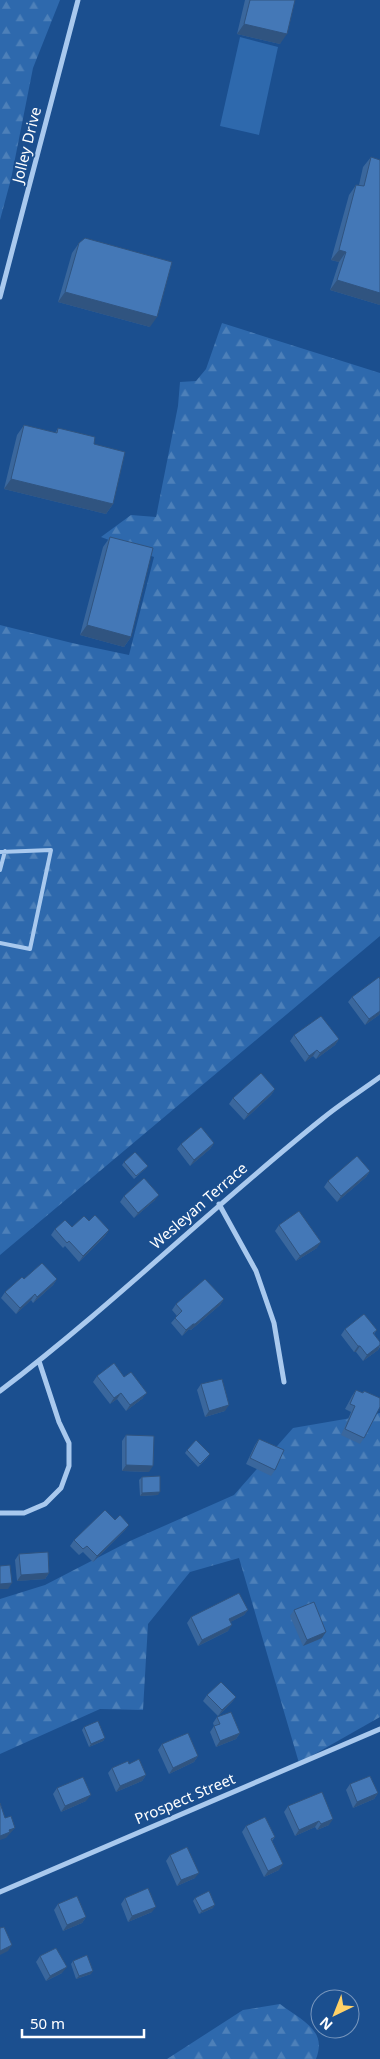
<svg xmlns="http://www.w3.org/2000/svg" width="380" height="2059" viewBox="0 0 380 2059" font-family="'Noto Sans',sans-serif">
	<defs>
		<pattern id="forest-firs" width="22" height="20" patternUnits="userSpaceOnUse" patternTransform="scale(1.25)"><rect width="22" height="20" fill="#2e69ad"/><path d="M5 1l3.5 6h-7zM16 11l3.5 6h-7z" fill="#4d80b9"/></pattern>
	</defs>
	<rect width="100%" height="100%" fill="#1b4f8f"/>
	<!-- forest -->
	<path fill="url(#forest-firs)" d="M0,0H60L33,68L11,179L0,220Z
		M222,323L380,373V936L0,1255V625L72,643L129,655L154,557L101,537L131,515L156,517L178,406L180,382L196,381L206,369Z
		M380,1413V1717L299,1763L239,1558L190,1572L148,1624L143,1710L100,1709L0,1754V1599L45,1585L130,1541L234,1495L293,1428Z
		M280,2004C300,2020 328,2029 316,2059H167L243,2010Z"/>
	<!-- green -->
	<path fill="#2e69ad" d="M240,37L278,47L259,135L220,126Z"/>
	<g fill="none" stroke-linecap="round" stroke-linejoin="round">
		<!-- service -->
		<path stroke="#a9c9ee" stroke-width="4" d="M0,852L51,850L30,949L0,943
			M0,870L5,851"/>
		<!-- minor -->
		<path stroke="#a9c9ee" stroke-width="5" d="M0,297L78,0
			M219,1204L256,1271L274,1323L284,1382
			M0,1391C112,1306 212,1207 322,1119C340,1104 361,1091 380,1077
			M0,1513H24L45,1504L61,1488L69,1466V1443L59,1422L39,1361
			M0,1892L380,1729"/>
	</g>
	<!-- wall -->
	<path fill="#3a679d" d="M245,0H295L280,44L237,34Z
		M371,157L380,305L330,290L339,262L331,260L349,195L356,185H359L363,167Z
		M79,243L150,327L58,302L72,253Z
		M24,425L55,433L58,428L113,504L106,514L4,489L17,435Z
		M110,537L131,637L124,647L80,635L103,547Z
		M380,979V1013L379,1015L365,1025L348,1002L352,997Z
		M294,1035L339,1039L335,1045L316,1059L313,1056L305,1062L290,1041Z
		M275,1089L271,1095L244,1120L229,1104L233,1098Z
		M214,1143L210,1149L190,1166L177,1149L181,1144Z
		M124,1162L148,1166L145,1169L134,1179L122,1165Z
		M370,1171L366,1177L337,1202L324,1187L328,1181Z
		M124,1196L155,1200L134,1218L120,1202Z
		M89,1221L109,1230L105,1236L79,1262L65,1246L63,1248L51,1235L55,1229L72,1227Z
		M279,1225L317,1248L296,1261L275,1231Z
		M24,1279H57L53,1285L33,1303L31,1300L16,1314L1,1298L5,1292Z
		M224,1299L220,1305L191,1330L189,1329L182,1336L171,1323L177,1316L172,1310L176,1304Z
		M345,1329L377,1330L374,1334L380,1342V1347L378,1350L363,1361L356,1352H354L341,1335Z
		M97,1376L124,1377L143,1398L126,1411L117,1399L110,1404L93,1382Z
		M201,1384L225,1411L205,1417L197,1390Z
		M356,1390L362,1393L364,1391V1438L360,1444L341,1435L351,1412L345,1409L352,1396Z
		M126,1435L149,1472L122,1471V1441Z
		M259,1439L275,1470L271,1476L246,1464L255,1445Z
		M187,1450L210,1454L207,1458L198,1467L185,1453Z
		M142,1477L158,1495L140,1496L139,1480Z
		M115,1520L129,1525L125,1530L93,1562L83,1552L79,1555L70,1546L74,1540Z
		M19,1554L49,1573L45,1579L17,1581L15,1560Z
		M248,1610L244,1615L230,1622L228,1631L198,1646L187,1623L191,1617Z
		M294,1610L322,1638L303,1646L290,1616Z
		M207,1695L236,1697L232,1702L218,1716L203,1701Z
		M217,1717L240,1733L236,1739L216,1747L210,1732L214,1726L213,1723Z
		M84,1727L105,1738L103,1741L89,1747L82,1730Z
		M162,1744L198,1756L194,1762L169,1774L158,1750Z
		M129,1764L146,1775L142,1781L116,1792L108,1773L112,1768Z
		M350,1784L378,1793L374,1799L353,1808L346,1790Z
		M57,1788L86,1801L61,1812L53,1794Z
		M288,1806L329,1825L317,1830L315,1827L295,1836L284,1812Z
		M246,1826L275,1837L272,1841L279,1870L264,1877L242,1832Z
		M170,1855L195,1878L177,1886L166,1861Z
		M125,1898L152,1912L128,1922L121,1904Z
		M195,1898L213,1908L199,1914L193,1901Z
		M58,1904L86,1917L82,1923L63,1931L54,1910Z
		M40,1956L62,1973L46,1981L36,1962Z
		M73,1961L91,1974L76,1979L71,1964Z"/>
	<!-- shaded-wall -->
	<path fill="#305480" d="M244,24L287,34L280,44L237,34Z
		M339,250L346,252L339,262L331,260Z
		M337,280L380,293V305L330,290Z
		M65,292L157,317L150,327L58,302Z
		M11,479L113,504L106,514L4,489Z
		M87,625L131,637L124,647L80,635Z
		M380,1011V1013L379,1015L365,1025L369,1019Z
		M339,1039L335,1045L316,1059L320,1053Z
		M317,1050L313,1056L305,1062L309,1056Z
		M275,1089L271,1095L244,1120L248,1114Z
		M214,1143L210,1149L190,1166L194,1160Z
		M370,1171L366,1177L337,1202L341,1196Z
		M159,1195L155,1200L134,1218L138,1213Z
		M109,1230L105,1236L79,1262L83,1256Z
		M321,1242L317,1248L296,1261L300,1256Z
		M57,1279L53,1285L33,1303L37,1297Z
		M35,1294L31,1300L16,1314L20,1308Z
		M224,1299L220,1305L191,1330L189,1329L182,1336L186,1330Z
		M380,1345L378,1350L363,1361L367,1355Z
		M358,1346H360L356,1352H354Z
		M121,1393L117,1399L110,1404L114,1398Z
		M147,1393L143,1398L126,1411L130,1405Z
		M229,1405L225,1411L205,1417L209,1411Z
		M126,1465L153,1466L149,1472L122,1471Z
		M160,1492L158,1495L140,1496L142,1493Z
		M129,1525L125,1530L93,1562L97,1556Z
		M49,1573L45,1579L17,1581L21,1575Z
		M12,1583L8,1589H0V1584Z
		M248,1610L244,1615L225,1625L229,1619Z
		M232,1625L228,1631L198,1646L202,1640Z
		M326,1632L322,1638L303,1646L307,1640Z
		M236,1697L232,1702L218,1716L222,1710Z
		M240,1733L236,1739L216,1747L220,1741Z
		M105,1738L103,1741L89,1747L91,1744Z
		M198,1756L194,1762L169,1774L173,1768Z
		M146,1775L142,1781L116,1792L120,1786Z
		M378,1793L374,1799L353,1808L357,1802Z
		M91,1795L86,1801L61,1812L65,1806Z
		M333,1819L329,1825L317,1830L321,1824Z
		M319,1821L315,1827L295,1836L299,1830Z
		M15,1828L6,1838L0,1840V1836L9,1830Z
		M283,1864L279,1870L264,1877L268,1871Z
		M199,1873L195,1878L177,1886L181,1880Z
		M215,1905L213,1908L199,1914L202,1911Z
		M156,1907L152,1912L128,1922L132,1916Z
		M86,1917L82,1923L63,1931L67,1925Z
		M12,1945L8,1951L0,1955V1951Z
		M67,1967L62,1973L46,1981L50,1976Z
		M93,1971L91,1974L76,1979L79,1976Z"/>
	<!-- building -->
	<path fill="#4478b7" stroke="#305480" d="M250,0H295L287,34L244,24Z
		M371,157L380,160V293L337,280L346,252L339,250L356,185L364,186Z
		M85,238L172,262L157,317L65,292L79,243Z
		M24,425L57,433L58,428L95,437L94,444L125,452L113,504L11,479Z
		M110,537L153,548L131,637L87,625Z
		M379,977L380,979V1011L369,1019L352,997Z
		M321,1016L339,1039L320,1053L317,1050L309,1056L294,1035Z
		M261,1073L275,1089L248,1114L233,1098Z
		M201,1127L214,1143L194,1160L181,1144Z
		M135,1152L148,1166L136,1176L124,1162Z
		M357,1156L370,1171L341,1196L328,1181Z
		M144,1178L159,1195L138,1213L124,1196Z
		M299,1211L321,1242L300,1256L279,1225Z
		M95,1215L109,1230L83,1256L69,1241L67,1243L55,1229L65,1220L72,1227L84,1216L89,1221Z
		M42,1263L57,1279L37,1297L35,1294L20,1308L5,1292L22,1277L24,1279Z
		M205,1279L224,1299L195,1324H193L186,1330L175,1318L182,1311L176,1304Z
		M364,1314L377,1330L373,1333L380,1342V1345L367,1355L360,1346H358L345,1329Z
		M114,1363L124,1377L131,1372L147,1393L130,1405L121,1393L114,1398L97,1376Z
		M222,1379L229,1405L209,1411L201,1384Z
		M356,1390L363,1393L364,1391L380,1398V1407L364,1438L345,1429L355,1406L350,1404Z
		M126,1435L154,1436L153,1466L126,1465Z
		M259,1439L284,1450L275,1470L250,1458Z
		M196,1440L210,1454L200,1464L187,1450Z
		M160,1476V1492L142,1493V1477Z
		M105,1510L115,1520L120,1515L129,1525L97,1556L87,1546L83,1549L74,1540Z
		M48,1552L49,1573L21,1575L19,1554Z
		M10,1565L12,1583L0,1584V1566Z
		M239,1593L248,1610L229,1619L232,1625L202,1640L191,1617Z
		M314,1602L326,1632L307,1640L294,1610Z
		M221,1682L236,1697L222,1710L207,1695Z
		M231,1712L240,1733L220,1741L214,1726L220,1724L217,1717Z
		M98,1721L105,1738L91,1744L84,1727Z
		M188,1733L198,1756L173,1768L162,1744Z
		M139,1759L146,1775L120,1786L112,1768L128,1761L129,1764Z
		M370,1776L378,1793L357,1802L350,1784Z
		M83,1777L91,1795L65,1806L57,1788Z
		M322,1792L333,1819L321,1824L319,1821L299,1830L288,1806Z
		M0,1803L5,1818L11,1816L15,1828L9,1830L10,1832L0,1836Z
		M265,1817L275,1837L271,1839L283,1864L268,1871L246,1826Z
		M187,1847L199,1873L181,1880L170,1855Z
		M148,1888L156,1907L132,1916L125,1898Z
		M209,1891L215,1905L202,1911L195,1898Z
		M77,1896L86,1917L67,1925L58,1904Z
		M4,1927L12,1945L0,1951V1928Z
		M56,1948L67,1967L50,1976L40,1956Z
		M87,1955L93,1971L79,1976L73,1961Z"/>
	<g text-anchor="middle" stroke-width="4" stroke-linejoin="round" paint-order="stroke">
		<!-- street labels -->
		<g font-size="15" fill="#fff" stroke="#1b4f8f">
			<text transform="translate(27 145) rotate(-76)" y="5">Jolley Drive</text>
			<text transform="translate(199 1206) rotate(-41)" y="5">Wesleyan Terrace</text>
			<text transform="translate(185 1799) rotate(-23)" y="5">Prospect Street</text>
		</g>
	</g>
	<!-- north arrow -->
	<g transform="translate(335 2014) rotate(223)"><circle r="24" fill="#1b4f8f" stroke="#7695bc"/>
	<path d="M0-4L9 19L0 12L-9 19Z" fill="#ffd166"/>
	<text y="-8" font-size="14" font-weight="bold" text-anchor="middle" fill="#ffffff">N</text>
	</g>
	<!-- scale -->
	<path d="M22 2029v8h122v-8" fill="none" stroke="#ffffff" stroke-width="2.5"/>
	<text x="30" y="2029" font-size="15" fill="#ffffff" stroke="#1b4f8f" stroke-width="4" paint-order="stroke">50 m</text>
</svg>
